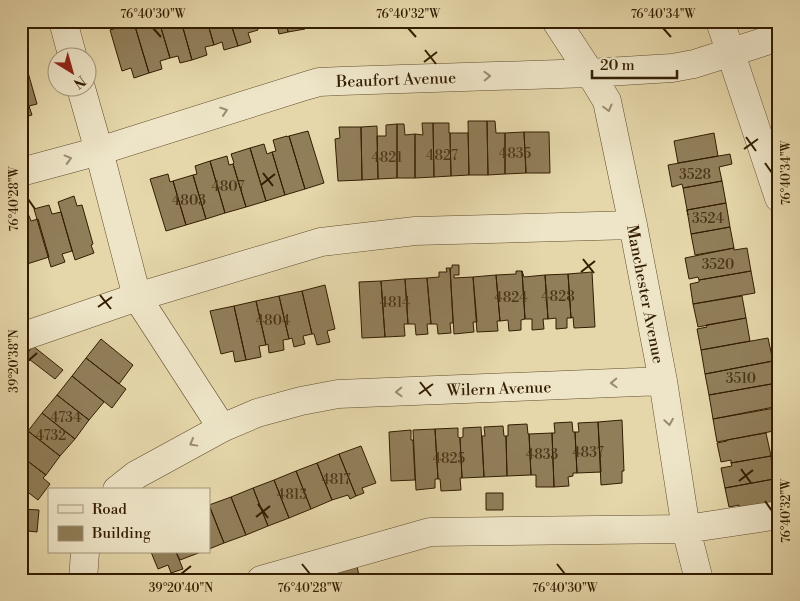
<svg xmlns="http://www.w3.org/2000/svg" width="800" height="601" viewBox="0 0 800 601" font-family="'Libre Bodoni',serif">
	<rect width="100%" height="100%" fill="#e5d7aa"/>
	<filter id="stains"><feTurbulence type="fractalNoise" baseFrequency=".004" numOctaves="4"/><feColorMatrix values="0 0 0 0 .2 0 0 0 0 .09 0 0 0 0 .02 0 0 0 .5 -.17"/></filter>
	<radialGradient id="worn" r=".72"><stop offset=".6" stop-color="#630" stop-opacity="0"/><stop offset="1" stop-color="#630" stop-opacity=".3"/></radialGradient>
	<!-- building -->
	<path fill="#907e59" stroke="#331d01" d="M127,21H131V24L134,23L149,73L134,78L131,68L122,71L110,30L123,26L122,23Z
		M135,21H159L170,58L160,61L162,69L149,73L134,23Z
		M159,21H181L192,60L180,63L178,56L170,58Z
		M181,21H207L214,45L205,47L207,55L192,60Z
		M207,21H230L238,46L224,50L222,42L214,45Z
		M230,21H255L258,30L248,33L251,42L238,46Z
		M268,21H286L288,32L279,34L277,25L269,27Z
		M286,21H303L305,29L288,32Z
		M314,21H324V25L315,27Z
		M25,62L37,104L29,106L32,115L21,118V63Z
		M468,121H487L488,175H469Z
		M487,121H495L496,133H505V174L488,175Z
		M422,123H433L434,177L415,178V134L423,135Z
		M433,123H449V133H450L451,176L434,177Z
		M397,124V178L378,179L377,136H386V125Z
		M397,124H404L405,135L415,134V178H397Z
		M377,126L378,179L362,180L361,127Z
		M339,127H361L362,180L338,181L335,139L340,138Z
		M308,131L324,183L305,189L289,136Z
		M524,132L526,173L505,174V133Z
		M524,132H549L550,173H526Z
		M450,133H468L469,175L451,176Z
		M714,133L718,156L678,163L674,141Z
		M287,136V137L289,136L305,189L285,195L272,152L276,151L273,140Z
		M264,144L267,154L272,152L285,195L266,201L250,148Z
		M250,148L266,201L246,207L233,164L234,163L231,154Z
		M730,154L732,164L719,167L722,181L683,188L682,184L672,187L668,165Z
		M227,156L229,165L233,164L246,207L225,213L210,161Z
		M210,161L225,213L206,219L193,175L197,174L195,166Z
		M168,174L170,182L173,181L186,225L166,231L150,179Z
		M193,175L206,219L186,225L173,181Z
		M722,181L726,203L687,210L688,215L683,188Z
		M74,196L77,206L82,205L93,244L91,245L94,253L75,260L58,202Z
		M726,203L730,227L691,234L687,210Z
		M49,205L52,214L61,212L72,251L62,254L65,262L51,267L34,209Z
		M27,211L31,221L38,219L49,257L27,264L21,245V213Z
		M730,227L734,248L695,255L691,234Z
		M21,245L27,264L21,266Z
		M734,248V250L747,248L751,271L699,280L698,277L689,279L685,258Z
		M452,265H459V275H454V278L473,277L477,322H473L474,332L454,334L450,268H452Z
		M446,268H450L453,323H450L451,333L438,334L437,324H431L427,278L439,277V272H447Z
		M516,271H522L525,319L521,320V330L509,331L508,320L500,321L496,275L516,274Z
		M522,271L524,277L545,275L548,319H543L544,329L532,330V319H525Z
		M751,271L755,293L693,304L690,284L699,282V280Z
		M592,272L595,327L574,328L573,317L571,318L568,274Z
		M568,274L571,318H567V328L556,329V318L548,319L545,275Z
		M496,275L500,321H497L498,331L477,332L473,277Z
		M427,278L431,324H427L428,334L416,335L415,324H408L405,279Z
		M405,279L408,324H404L405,336L385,337L381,281Z
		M381,281L385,337L362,338L359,282Z
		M325,285L335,329L327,331L330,342L317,345L314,334H312L302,291Z
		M302,291L312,334L303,336L305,344L294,347L292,338L289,339L279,296Z
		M279,296L289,339L283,340L284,350L269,353L268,344L266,345L256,301Z
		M742,296L746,318L698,327L693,304Z
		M256,301L266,345L259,346L261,357L246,360L234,306Z
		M234,306L246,360L235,362L233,351L221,354L210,311Z
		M746,318L750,341L701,350L697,329L707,327L706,325Z
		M768,338L773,361L705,374L701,350Z
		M101,339L133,365L119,384L86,358Z
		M33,346L63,370L55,379L25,356Z
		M86,358L126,389L112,408L72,376Z
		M773,361L777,383L709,395L705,374Z
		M72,376L104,402L89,420L57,395Z
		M777,383L779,395V406L713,419L709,395Z
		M57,395L89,420L75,439L42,413Z
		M775,408L779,430L717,442L713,419Z
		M42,413L75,439L60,456L28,431Z
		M622,420L624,471H622V483L601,485L598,422Z
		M572,422L573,432H575L577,473H573V476L568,477L569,486L554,487L552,433H555L554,423Z
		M598,422L601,472L577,473L575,432H579L578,423Z
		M527,424L528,434H529L531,475L507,476L506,436H508V425Z
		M503,426L504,436H506L507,476L484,477L482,436H485L484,427Z
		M481,427L484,477L462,478L460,438L463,437V428Z
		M458,428V437L460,438L462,478H460L461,490L441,491L440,479H438L435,429Z
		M435,429L438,479H435V488L416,490L413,430Z
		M411,430V440H413L415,480L391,481L389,432Z
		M28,431L60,456L46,475L21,456V439Z
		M552,433L554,487H536V475H531L529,434Z
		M766,433L771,456L731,463V460L721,462L717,443L727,441V440Z
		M361,446L376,483L362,488L364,493L356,496L339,454Z
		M339,454L356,496L350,499L348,495L332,500L317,463Z
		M21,456L46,475L43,478L50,484L38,500L21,487Z
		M771,456L772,467L778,465L779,477L774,478V479L725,488L721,468L732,466L731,463Z
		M317,463L332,500L311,509L296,471Z
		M296,471L311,509L289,518L274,480Z
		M774,479L778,502L739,509V505L729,507L725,488Z
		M274,480L289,518L268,526L253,488Z
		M253,488L268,526L246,535L231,497Z
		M486,493H503V510H486Z
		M231,497L246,535L224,543L209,505Z
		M209,505L224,543L209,549Z
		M21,509L39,510L37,532L28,531L27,533H21Z
		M21,533H27L25,557L21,556Z
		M151,552H176L183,569L171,573L168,565L158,569Z
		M176,552H201L180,560Z
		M21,556L25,557L23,580H21Z
		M356,562L360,580H337L334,566Z"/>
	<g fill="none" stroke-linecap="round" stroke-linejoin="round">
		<defs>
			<path id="minor" d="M63,21L73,58
				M556,21L590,73L607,101L633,225L663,381L686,529L699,580
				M720,21L779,198
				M81,88L99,151L137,297L222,428
				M21,172L99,151L302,87L319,82L341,81L590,73L672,68L694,64L779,37
				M21,337L137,297L321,242L415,231L633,225
				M117,490L136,475L222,428L257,413L301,401L338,394L663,381
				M83,580L85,552
				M261,580L430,532L686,529L779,515"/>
		</defs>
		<!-- minor casing -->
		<use href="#minor" stroke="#604c2b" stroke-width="29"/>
		<!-- minor -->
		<use href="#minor" stroke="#eee5c8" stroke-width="28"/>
	</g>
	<!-- one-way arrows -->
	<defs><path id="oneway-chevron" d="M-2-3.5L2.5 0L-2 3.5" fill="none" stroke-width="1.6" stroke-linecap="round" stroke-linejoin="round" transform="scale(1.25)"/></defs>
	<g stroke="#9a8b6e">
		<use href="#oneway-chevron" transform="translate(487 76) rotate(-2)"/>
		<use href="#oneway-chevron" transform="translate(608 108) rotate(75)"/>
		<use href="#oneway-chevron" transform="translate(224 111) rotate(-18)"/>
		<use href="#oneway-chevron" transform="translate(68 159) rotate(-15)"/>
		<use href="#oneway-chevron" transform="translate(614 383) rotate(178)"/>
		<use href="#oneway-chevron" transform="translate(399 392) rotate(178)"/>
		<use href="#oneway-chevron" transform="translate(669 422) rotate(81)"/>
		<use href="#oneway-chevron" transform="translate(193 443) rotate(151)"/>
	</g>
	<!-- ticks -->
	<path fill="none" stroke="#331d01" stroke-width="2" d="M153,28L161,37M408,28L416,37M663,28L671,37M425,50L436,64M424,62L437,52M746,137L756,151M744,149L758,139M765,163L772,173M263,173L273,186M261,185L275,174M28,199L35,209M583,259L594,273M581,272L595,261M100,295L111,309M98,307L112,297M28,361L37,353M420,382L431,396M419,394L433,384M741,469L751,483M739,481L753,470M765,501L772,511M258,504L268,518M256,517L270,506M302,564L310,574M557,564L565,574M181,574L191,566"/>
	<g text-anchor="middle" stroke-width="4" stroke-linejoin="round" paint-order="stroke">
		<!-- number labels -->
		<g font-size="14" fill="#4a3517">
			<text x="515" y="158">4835</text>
			<text x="442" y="160">4827</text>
			<text x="387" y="162">4821</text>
			<text x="695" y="179">3528</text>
			<text x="228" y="191">4807</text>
			<text x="189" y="205">4803</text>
			<text x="708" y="223">3524</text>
			<text x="718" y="269">3520</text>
			<text x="558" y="301">4828</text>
			<text x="511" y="302">4824</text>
			<text x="395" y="307">4814</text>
			<text x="273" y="325">4804</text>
			<text x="741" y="383">3510</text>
			<text x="66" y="422">4734</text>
			<text x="51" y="440">4732</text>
			<text x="588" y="457">4837</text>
			<text x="542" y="459">4833</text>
			<text x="449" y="463">4825</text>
			<text x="336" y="484">4817</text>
			<text x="292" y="499">4813</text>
		</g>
		<!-- street labels -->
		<g font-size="16" fill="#331d01" stroke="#eee5c8">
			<text transform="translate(396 79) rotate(-2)" y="6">Beaufort Avenue</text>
			<text transform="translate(646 294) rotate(79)" y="6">Manchester Avenue</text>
			<text transform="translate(499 388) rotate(-2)" y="6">Wilern Avenue</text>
		</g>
	</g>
	<!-- margin -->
	<rect width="800" height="601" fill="none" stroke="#e5d7aa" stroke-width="55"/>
	<!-- legend -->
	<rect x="48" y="488" width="162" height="65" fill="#eee5c8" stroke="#a39578"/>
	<rect x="58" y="505" width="25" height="8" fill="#eee5c8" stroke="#a39578"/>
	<text x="92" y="514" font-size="15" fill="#331d01">Road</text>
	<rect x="58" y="526" width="25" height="15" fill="#907e59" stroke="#a39578"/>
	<text x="92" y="538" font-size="15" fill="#331d01">Building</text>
	<!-- north arrow -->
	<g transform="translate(72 72) rotate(143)"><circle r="24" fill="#eee5c8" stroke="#a39578"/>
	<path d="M0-4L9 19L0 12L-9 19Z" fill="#8f2418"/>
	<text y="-8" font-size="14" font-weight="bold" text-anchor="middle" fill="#331d01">N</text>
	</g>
	<!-- scale -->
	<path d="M592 70v8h85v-8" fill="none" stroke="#331d01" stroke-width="2.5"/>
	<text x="600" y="70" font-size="15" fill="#331d01" stroke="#eee5c8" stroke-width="4" paint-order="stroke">20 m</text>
	<rect x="28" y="28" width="744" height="546" fill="none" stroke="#331d01" stroke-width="2"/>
	<g font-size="12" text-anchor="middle" fill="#331d01">
		<text x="153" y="18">76°40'30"W</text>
		<text x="408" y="18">76°40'32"W</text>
		<text x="663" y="18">76°40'34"W</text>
		<text transform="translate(786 173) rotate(-90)" y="4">76°40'34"W</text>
		<text transform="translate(14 199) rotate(-90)" y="4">76°40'28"W</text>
		<text transform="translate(14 361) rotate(-90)" y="4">39°20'38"N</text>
		<text transform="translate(786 511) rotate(-90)" y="4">76°40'32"W</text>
		<text x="181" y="592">39°20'40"N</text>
		<text x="310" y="592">76°40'28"W</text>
		<text x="565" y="592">76°40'30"W</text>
	</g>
	<rect width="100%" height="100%" filter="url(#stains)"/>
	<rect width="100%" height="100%" fill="url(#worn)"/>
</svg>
